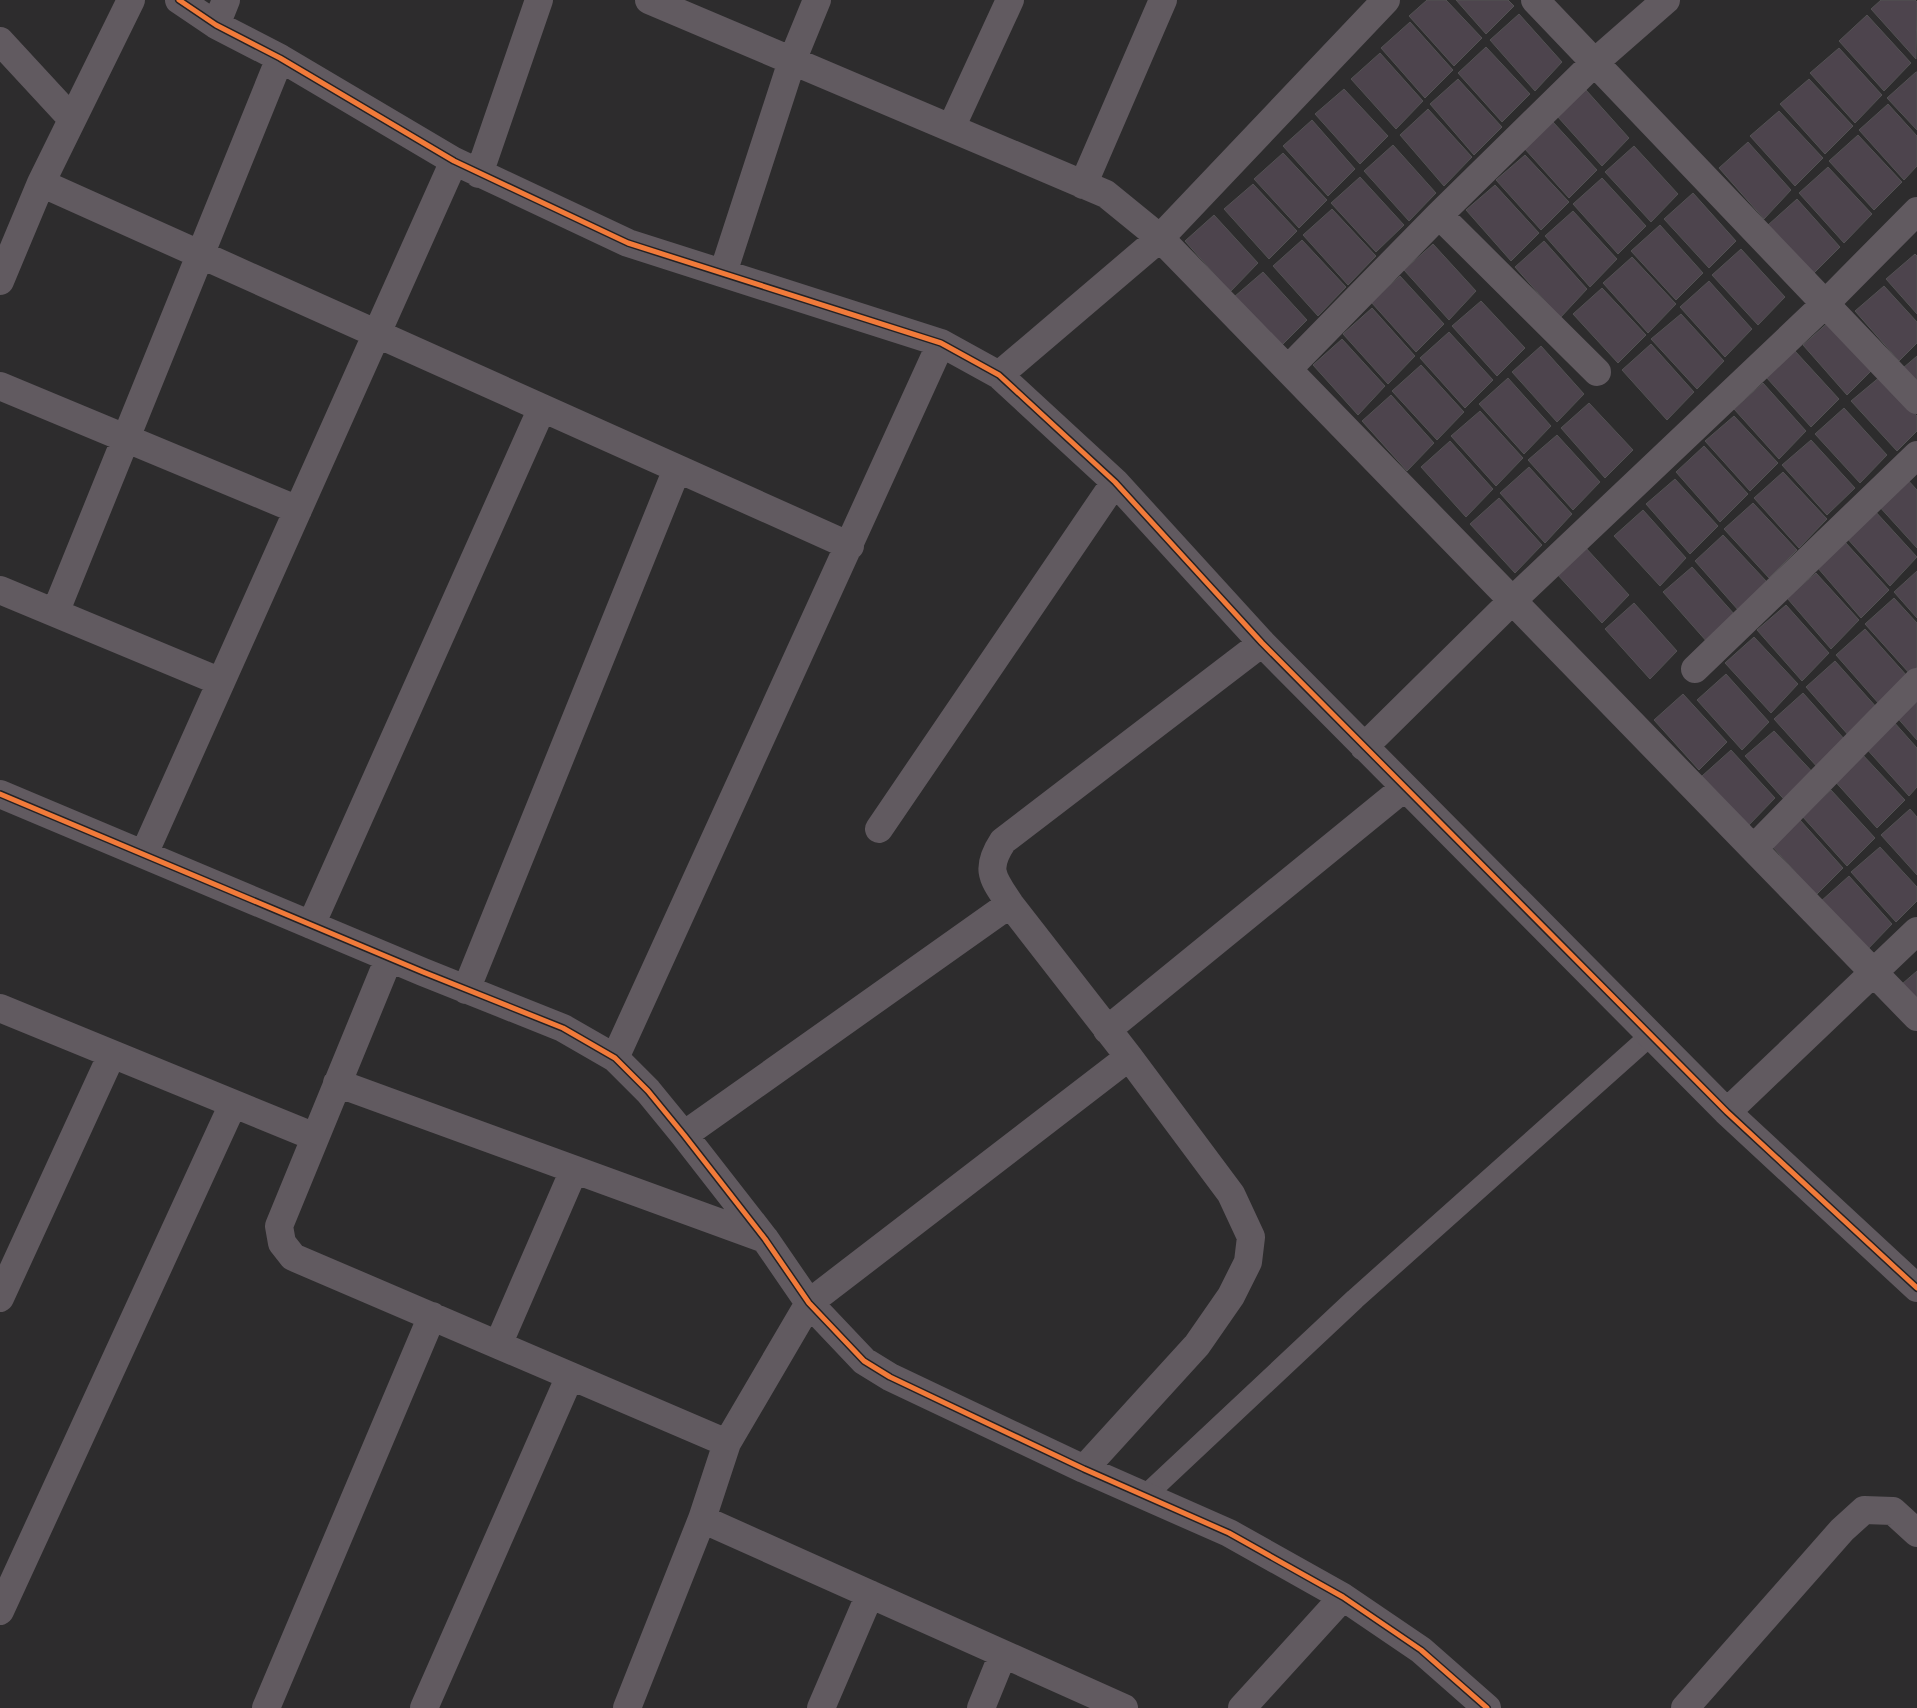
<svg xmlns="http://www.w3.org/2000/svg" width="1917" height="1708" viewBox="0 0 1917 1708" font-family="'Varela Round',sans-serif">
	<rect width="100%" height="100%" fill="#2d2c2d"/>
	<!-- building -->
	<path fill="#4d444d" stroke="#535253" d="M1427,0H1446L1482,38L1454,66L1409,16Z
		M1456,0H1508L1514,6L1486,34Z
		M1881,0H1915L1917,2L1916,59L1871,9Z
		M1519,14L1562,62L1535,91L1490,40Z
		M1867,15L1911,63L1884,91L1839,41Z
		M1410,22L1453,70L1425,98L1381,48Z
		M1486,47L1530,94L1502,122L1458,73Z
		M1839,48L1882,95L1855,123L1810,73Z
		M1380,53L1423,101L1396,129L1351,79Z
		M1916,72H1917V130L1887,98Z
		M1458,79L1502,127L1474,155L1430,104Z
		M1809,79L1853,126L1825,154L1780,104Z
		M1344,89L1388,136L1360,164L1315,114Z
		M1586,90L1629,138L1602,166L1557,116Z
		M1888,104L1917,136V166L1904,180L1859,130Z
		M1428,109L1472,157L1444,186L1400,135Z
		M1779,111L1823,158L1795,186L1750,136Z
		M1312,120L1355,169L1328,196L1283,146Z
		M1553,122L1597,170L1569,198L1524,148Z
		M1858,135L1902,182L1874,210L1829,161Z
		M1748,142L1791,190L1764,219L1719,168Z
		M1393,145L1436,193L1409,221L1364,171Z
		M1634,146L1678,194L1651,222L1605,172Z
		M1283,153L1327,200L1299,228L1254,179Z
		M1525,155L1569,202L1541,230L1496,180Z
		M1828,167L1872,214L1844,243L1799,193Z
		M1360,177L1404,225L1376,252L1331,203Z
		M1602,178L1646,226L1618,254L1573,204Z
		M1253,184L1297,231L1269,259L1224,209Z
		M1495,185L1539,233L1511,261L1466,210Z
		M1693,193L1736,241L1709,268L1664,219Z
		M1797,199L1840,247L1812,275L1768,225Z
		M1332,209L1376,256L1348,285L1303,235Z
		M1573,211L1617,259L1590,287L1545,236Z
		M1214,215L1258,263L1230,292L1185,241Z
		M1660,225L1703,273L1676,300L1631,251Z
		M1302,240L1346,287L1318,316L1273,266Z
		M1544,241L1587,289L1560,318L1515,267Z
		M1433,244L1476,291L1449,320L1404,270Z
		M1741,249L1785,297L1758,325L1712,275Z
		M1915,254L1917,256V314L1886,279Z
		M1632,257L1676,304L1648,333L1603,283Z
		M1263,272L1307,320L1279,348L1234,297Z
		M1400,276L1444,324L1416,352L1371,302Z
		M1709,281L1752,329L1725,357L1680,307Z
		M1884,286L1917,322V343L1899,361L1855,311Z
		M1602,288L1646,335L1618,363L1573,314Z
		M1481,301L1525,348L1497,376L1452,326Z
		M1372,308L1415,356L1388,384L1343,334Z
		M1681,314L1724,361L1697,389L1651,339Z
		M1832,319L1875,367L1847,395L1803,345Z
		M1449,332L1493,380L1465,408L1420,358Z
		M1342,339L1385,386L1358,415L1313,365Z
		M1651,344L1694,392L1667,420L1622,370Z
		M1541,346L1584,394L1557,422L1512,372Z
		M1795,351L1839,399L1811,427L1766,377Z
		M1917,356V383L1903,368Z
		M1421,365L1464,412L1437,440L1392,391Z
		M1881,376L1917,416V431L1897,451L1851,401Z
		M1508,378L1551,426L1524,454L1479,404Z
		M1763,383L1806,431L1779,459L1734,409Z
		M1391,395L1434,443L1407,471L1362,421Z
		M1589,403L1633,450L1605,478L1561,428Z
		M1844,408L1887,455L1860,483L1815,434Z
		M1480,411L1523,458L1496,486L1451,436Z
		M1734,416L1778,463L1750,491L1705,441Z
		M1557,435L1600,482L1573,510L1528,460Z
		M1811,440L1855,488L1827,515L1782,465Z
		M1450,441L1493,489L1466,517L1421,467Z
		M1704,446L1748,494L1720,522L1676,472Z
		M1529,467L1572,514L1545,543L1500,493Z
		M1783,472L1827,519L1799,548L1754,498Z
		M1906,478L1917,490V548L1877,504Z
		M1675,479L1718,526L1690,554L1646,504Z
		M1499,498L1542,545L1515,573L1470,524Z
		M1753,503L1797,550L1769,578L1724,529Z
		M1643,510L1686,558L1660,586L1614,536Z
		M1874,510L1917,557L1890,586L1845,536Z
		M1723,535L1767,582L1739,611L1695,561Z
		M1845,542L1889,590L1861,618L1817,567Z
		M1585,547L1629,595L1602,623L1556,573Z
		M1692,567L1735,615L1708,643L1663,592Z
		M1917,571V618L1894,592Z
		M1816,573L1859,620L1831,649L1787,598Z
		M1894,598L1917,623V667L1910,674L1865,624Z
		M1634,603L1677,651L1650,679L1605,629Z
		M1786,605L1829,653L1802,681L1757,630Z
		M1865,629L1908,677L1880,705L1836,655Z
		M1754,637L1798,684L1771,713L1725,663Z
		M1835,661L1878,709L1850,737L1806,687Z
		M1726,674L1769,722L1742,750L1697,700Z
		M1803,693L1846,741L1819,769L1774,719Z
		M1917,693V740L1894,714Z
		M1683,694L1727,742L1699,770L1654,720Z
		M1893,721L1917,748V787L1909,796L1864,746Z
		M1774,731L1818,778L1790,806L1745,756Z
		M1731,750L1775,798L1748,826L1702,776Z
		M1861,753L1905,800L1877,828L1832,778Z
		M1831,790L1875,838L1847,866L1802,816Z
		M1910,809L1917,817V875L1881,835Z
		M1800,820L1843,868L1816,895L1771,845Z
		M1880,847L1917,887V901L1896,922L1851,872Z
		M1849,876L1892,924L1865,952L1820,902Z
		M1917,971V1001L1902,984Z"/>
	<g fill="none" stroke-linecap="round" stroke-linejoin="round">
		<!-- service -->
		<path stroke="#615a60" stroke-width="21" d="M1145,1496L1355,1299L1651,1035"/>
		<!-- minor -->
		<path stroke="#615a60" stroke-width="28" d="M179,0L216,25L280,58L454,161L628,243L941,343L999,375L1115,482L1262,643L1727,1112L1917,1288
			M649,0L1106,194L1160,238L1917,1017
			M1535,0L1917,400
			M216,25L226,0
			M0,41L72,119
			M951,128L1010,0
			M479,174L539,0
			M41,183L850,546
			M1083,185L1163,0
			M1439,215L1597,372
			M723,273L792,61L817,0
			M0,281L41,183L131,0
			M1288,369L1439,215L1594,63L1666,0
			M999,375L1160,238L1386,0
			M0,386L298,510
			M0,590L221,682
			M55,613L280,58
			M1695,669L1917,455
			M1364,747L1513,600L1825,304L1917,211
			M0,794L423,972L563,1028L615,1058L648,1091L684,1135L765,1239L809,1303L864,1361L890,1377L1084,1469L1229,1533L1343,1597L1421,1650L1487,1708
			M879,829L1115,482
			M1754,848L1917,682
			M144,854L454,161
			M311,925L542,408
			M389,958L279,1226L282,1243L293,1257L727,1443
			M466,990L677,469
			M0,1008L315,1137
			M1107,1030L1404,788
			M615,1058L941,343
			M337,1083L765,1239
			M1727,1112L1917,931
			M684,1135L1010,904
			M0,1298L112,1054
			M498,1345L574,1170
			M1084,1469L1197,1345L1231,1296L1248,1262L1251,1237L1231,1194L1129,1057L1010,904C993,878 984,870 1003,841L1262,643
			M702,1519L1124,1708
			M0,1611L233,1104
			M266,1708L432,1316
			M424,1708L570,1376
			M627,1708L702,1519L727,1443L809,1303L1129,1057
			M821,1708L870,1594
			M981,1708L1003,1654
			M1242,1708L1343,1597
			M1685,1708L1842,1530L1864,1510L1893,1511L1917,1533"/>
		<defs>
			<path id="cycleway" d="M179,0L216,25L280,58L454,161L628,243L941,343L999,375L1115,482L1262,643L1727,1112L1917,1288
				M0,794L423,972L563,1028L615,1058L648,1091L684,1135L765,1239L809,1303L864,1361L890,1377L1084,1469L1229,1533L1343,1597L1421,1650L1487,1708"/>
		</defs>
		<!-- cycleway casing -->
		<use href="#cycleway" stroke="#242224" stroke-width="8"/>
		<!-- cycleway -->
		<use href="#cycleway" stroke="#f17a3a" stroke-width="5"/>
	</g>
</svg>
